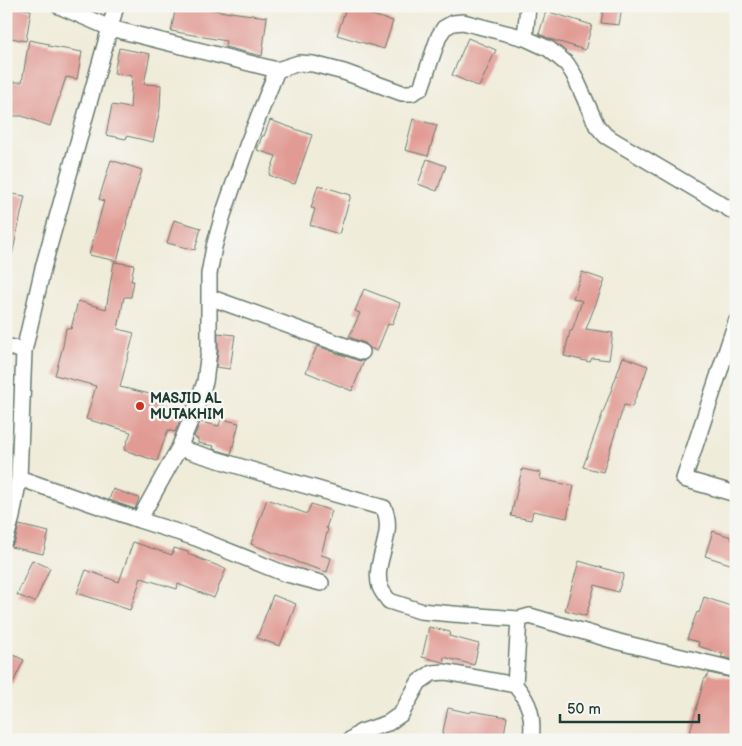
<svg xmlns="http://www.w3.org/2000/svg" width="742" height="746" viewBox="0 0 742 746" font-family="'Balsamiq Sans',sans-serif">
	<rect width="100%" height="100%" fill="#f6f6f2"/>
	<filter id="ink" filterUnits="userSpaceOnUse"><feTurbulence type="fractalNoise" baseFrequency=".02" numOctaves="2"/><feDisplacementMap in="SourceGraphic" scale="10" xChannelSelector="R" yChannelSelector="G"/><feConvolveMatrix kernelMatrix="1 2 1 2 8 2 1 2 1" color-interpolation-filters="sRGB"/></filter>
	<filter id="wash" filterUnits="userSpaceOnUse"><feTurbulence type="fractalNoise" baseFrequency=".0096" numOctaves="4" result="noise"/><feDisplacementMap in="SourceGraphic" scale="20" xChannelSelector="R" yChannelSelector="G"/><feGaussianBlur stdDeviation="1.12" result="paint"/><feColorMatrix in="noise" values="0 0 0 0 0 0 0 0 0 0 0 0 0 0 0 0 0 1.4 0 .05"/><feComposite in="paint" operator="in"/></filter>
	<g filter="url(#wash)">
		<rect width="100%" height="100%" fill="#f0ecda"/>
		<g id="blocks">
			<!-- building -->
			<path fill="#e19b94" d="M6,6L31,10L26,41L6,37Z
				M176,6H194L230,13V12L267,17L262,56L225,47L226,41L171,31Z
				M604,6H622L619,25L601,23Z
				M346,8L393,21L384,49L337,35Z
				M546,11L592,25L585,50L550,39L539,34Z
				M468,38L496,50L479,87L452,75Z
				M29,40L49,44L48,46L82,52L77,79L66,77L50,126L22,116H12L13,82H22Z
				M119,48L150,54L144,84L161,85L160,109L153,142L127,136L126,139L106,135L112,105L130,108L132,76L114,73Z
				M413,119L437,125L428,156L405,150Z
				M270,120L312,135L295,184L287,182L269,175L276,156L257,150L262,136H264Z
				M427,159L446,166L437,191L418,184Z
				M111,160L142,170L126,223H127L117,261L89,255L104,201L99,199Z
				M318,185L351,195L339,234L310,225L315,209L311,208Z
				M6,193L25,196L12,255L6,254Z
				M174,220L201,228L195,250L167,243Z
				M114,262L134,265L131,281H134L131,297H124L118,329L134,333L120,387L154,395L152,401L184,410L175,432L168,430L157,461L124,450L131,432L86,419L96,386L55,375L63,346L66,328L71,329L78,301L106,309Z
				M582,272L605,280L586,329L613,333L609,360L592,358L590,362L564,356L570,331H572L582,301L573,298Z
				M364,289L400,303L392,325L388,324L377,351L370,348L365,343L349,337L360,313L355,311Z
				M218,333L235,335L230,369L216,367L218,351Z
				M317,346L359,361H364L352,391L306,372Z
				M623,357L648,366L641,386H640L632,407L624,405L603,472L583,467L616,377Z
				M221,419L239,423L231,454L213,449L214,446L198,443V439L194,437L200,422L219,426Z
				M522,469L541,473L540,479L574,486L567,518L533,511L531,520L511,516Z
				M113,489L139,498L135,509L109,500Z
				M267,499L307,514L311,504L332,511L326,528L328,529L321,555L331,558L327,572L296,562V561L251,544Z
				M19,525L49,532L43,554L11,547L15,541Z
				M713,531L731,537V539L736,540V566L705,556Z
				M133,542L172,555L174,548L188,552V554L226,569L214,598L178,584L177,589L141,578L130,610L77,593L86,570L119,582Z
				M32,560L50,568L35,602L17,595Z
				M579,561L624,574L618,592L595,585L586,616L565,610Z
				M273,595L296,604L280,646L257,638Z
				M704,597L736,608V660L721,657L723,654L698,646L699,642L687,639L697,612L699,613Z
				M429,627L450,632L449,636L479,644L474,665L444,657L443,662L422,657Z
				M6,651L24,660L6,697Z
				M709,673L736,679V740H688L704,680Z
				M448,708L470,713L471,711L507,717L503,740H477L457,737V739L442,736Z"/>
		</g>
	</g>
	<g filter="url(#ink)">
		<use href="#blocks" fill-opacity="0" stroke="#687a6e" stroke-width="1"/>
		<g fill="none" stroke-linecap="round" stroke-linejoin="round">
			<defs>
				<path id="street" d="M59,6L110,28L277,70L299,63L313,64L344,72L402,93H412L421,88L439,36L444,28L453,23L463,22L525,38
					M528,6L525,38L549,49L567,64L574,75L597,126L606,136L736,213
					M209,297L362,352
					M736,322L684,479L736,494
					M6,346L24,351
					M179,448L258,472L384,508C396,536 372,562 380,587C382,592 386,597 389,601L420,611L453,614L519,619L530,616L619,642L736,670
					M19,478L139,520L196,538L283,573L321,583
					M139,520L179,448L196,407L205,382L209,351V274L214,247L223,215L248,143L277,70
					M6,538L12,517L19,478L24,351L43,268L116,6
					M519,619L515,685C530,703 534,716 531,740
					M350,740L361,732L388,723L401,714L419,682L432,673L445,672L515,685"/>
			</defs>
			<!-- street casing -->
			<use href="#street" stroke="#687a6e" stroke-width="18"/>
			<!-- street -->
			<use href="#street" stroke="#fff" stroke-width="15"/>
		</g>
	</g>
	<!-- markers -->
	<circle fill="#c8321e" stroke="#f6f6f2" stroke-width="2" cx="140" cy="406" r="5"/>
	<g text-anchor="middle" stroke-width="5" stroke-linejoin="round" paint-order="stroke">
		<!-- poi labels -->
		<g font-size="14" font-weight="bold" fill="#1f3d34" stroke="#f6f6f2" text-anchor="start">
			<text x="150" y="403">MASJID AL<tspan x="150" dy="16">MUTAKHIM</tspan></text>
		</g>
	</g>
	<!-- margin -->
	<rect width="742" height="746" fill="none" stroke="#f6f6f2" stroke-width="25"/>
	<!-- scale -->
	<path d="M560 714v8h139v-8" fill="none" stroke="#1f3d34" stroke-width="2.5"/>
	<text x="567" y="714" font-size="15" fill="#1f3d34" stroke="#f6f6f2" stroke-width="4" paint-order="stroke">50 m</text>
</svg>
